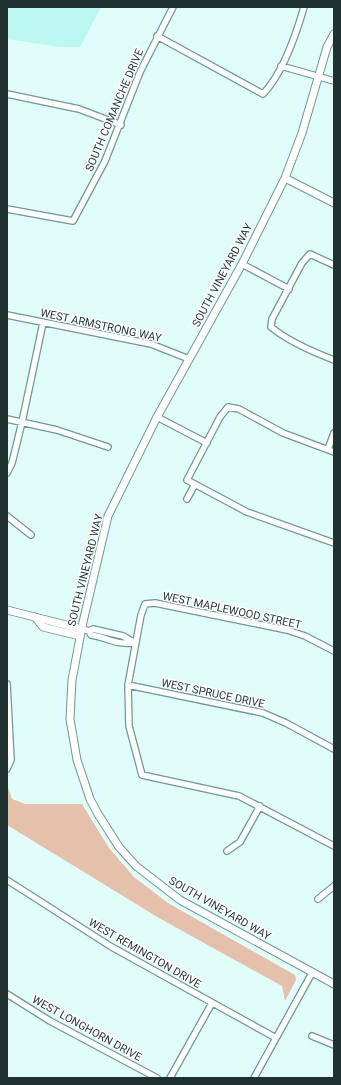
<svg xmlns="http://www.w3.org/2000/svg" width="341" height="1085" viewBox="0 0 341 1085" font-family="Roboto,sans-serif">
	<rect width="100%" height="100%" fill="#e1fdfa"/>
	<!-- built -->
	<path fill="#bdf7f1" d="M7,7H101L80,47H59L7,39Z"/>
	<!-- green -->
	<path fill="#e5c0aa" d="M7,784L12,799L25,804H82L109,848L134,877L168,903L295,975L296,980L285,1001L282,986L159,918L7,825Z"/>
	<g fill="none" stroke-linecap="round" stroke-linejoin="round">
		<defs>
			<path id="minor" d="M157,36L263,94C283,73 296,35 304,7
				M281,66L334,81
				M7,94L79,109L121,125
				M7,209L73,221L105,161L140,72L173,7
				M242,264L289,289
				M334,265L310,254L302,263L272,319L271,327C289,342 313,352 334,360
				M7,315L151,344L189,359
				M157,417L207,443
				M7,419L57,430L108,447
				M328,449L334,433
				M334,452L283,433L239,409L228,407L220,417L187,480L247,512L334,543
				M7,473L12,463L22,422L43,323
				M187,499L195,484
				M7,516L31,535
				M82,629L89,631L91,635C109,638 115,645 135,643
				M89,631L93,629L123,636L135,643
				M334,651L305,636L287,630L155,603L145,604L141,615L128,685L129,726L142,775L239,796L334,846
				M7,684L11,760L7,769
				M128,685L263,713L286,723L334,749
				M227,851L240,842L260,806
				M7,880L110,946L276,1038
				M318,899L334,886
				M7,994L50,1021L157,1078
				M312,1036L334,1045
				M170,1078L212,1003
				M254,1078L312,973"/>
			<path id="tertiary" d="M334,34L327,47L302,133L285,178L242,264L157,417L108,516L83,622L72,680L70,719L77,760L90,799L98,814L119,847L136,866L180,900L334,984
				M285,178L334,203
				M7,610L82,629
				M35,617L43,627L80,636"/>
		</defs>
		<!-- minor casing -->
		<use href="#minor" stroke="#6c9995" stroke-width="8"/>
		<!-- tertiary casing -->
		<use href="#tertiary" stroke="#6c9995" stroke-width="9"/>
		<!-- minor -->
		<use href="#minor" stroke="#fff" stroke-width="5.5"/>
		<!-- tertiary -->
		<use href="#tertiary" stroke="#fff" stroke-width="7"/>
	</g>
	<g text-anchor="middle" stroke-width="3" stroke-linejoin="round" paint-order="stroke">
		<!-- street labels -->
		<g font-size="11" fill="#1f3230" stroke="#fff">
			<text transform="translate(114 110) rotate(-67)" y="4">SOUTH COMANCHE DRIVE</text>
			<text transform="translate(222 275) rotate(-62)" y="4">SOUTH VINEYARD WAY</text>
			<text transform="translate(101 325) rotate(12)" y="4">WEST ARMSTRONG WAY</text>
			<text transform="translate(85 570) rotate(-76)" y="4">SOUTH VINEYARD WAY</text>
			<text transform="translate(232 610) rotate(12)" y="4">WEST MAPLEWOOD STREET</text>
			<text transform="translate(213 693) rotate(12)" y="4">WEST SPRUCE DRIVE</text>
			<text transform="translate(220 908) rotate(30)" y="4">SOUTH VINEYARD WAY</text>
			<text transform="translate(145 953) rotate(30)" y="4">WEST REMINGTON DRIVE</text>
			<text transform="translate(87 1028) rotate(29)" y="4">WEST LONGHORN DRIVE</text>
		</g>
	</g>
	<!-- border -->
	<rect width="341" height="1085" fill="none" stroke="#1f3230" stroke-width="16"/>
</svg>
